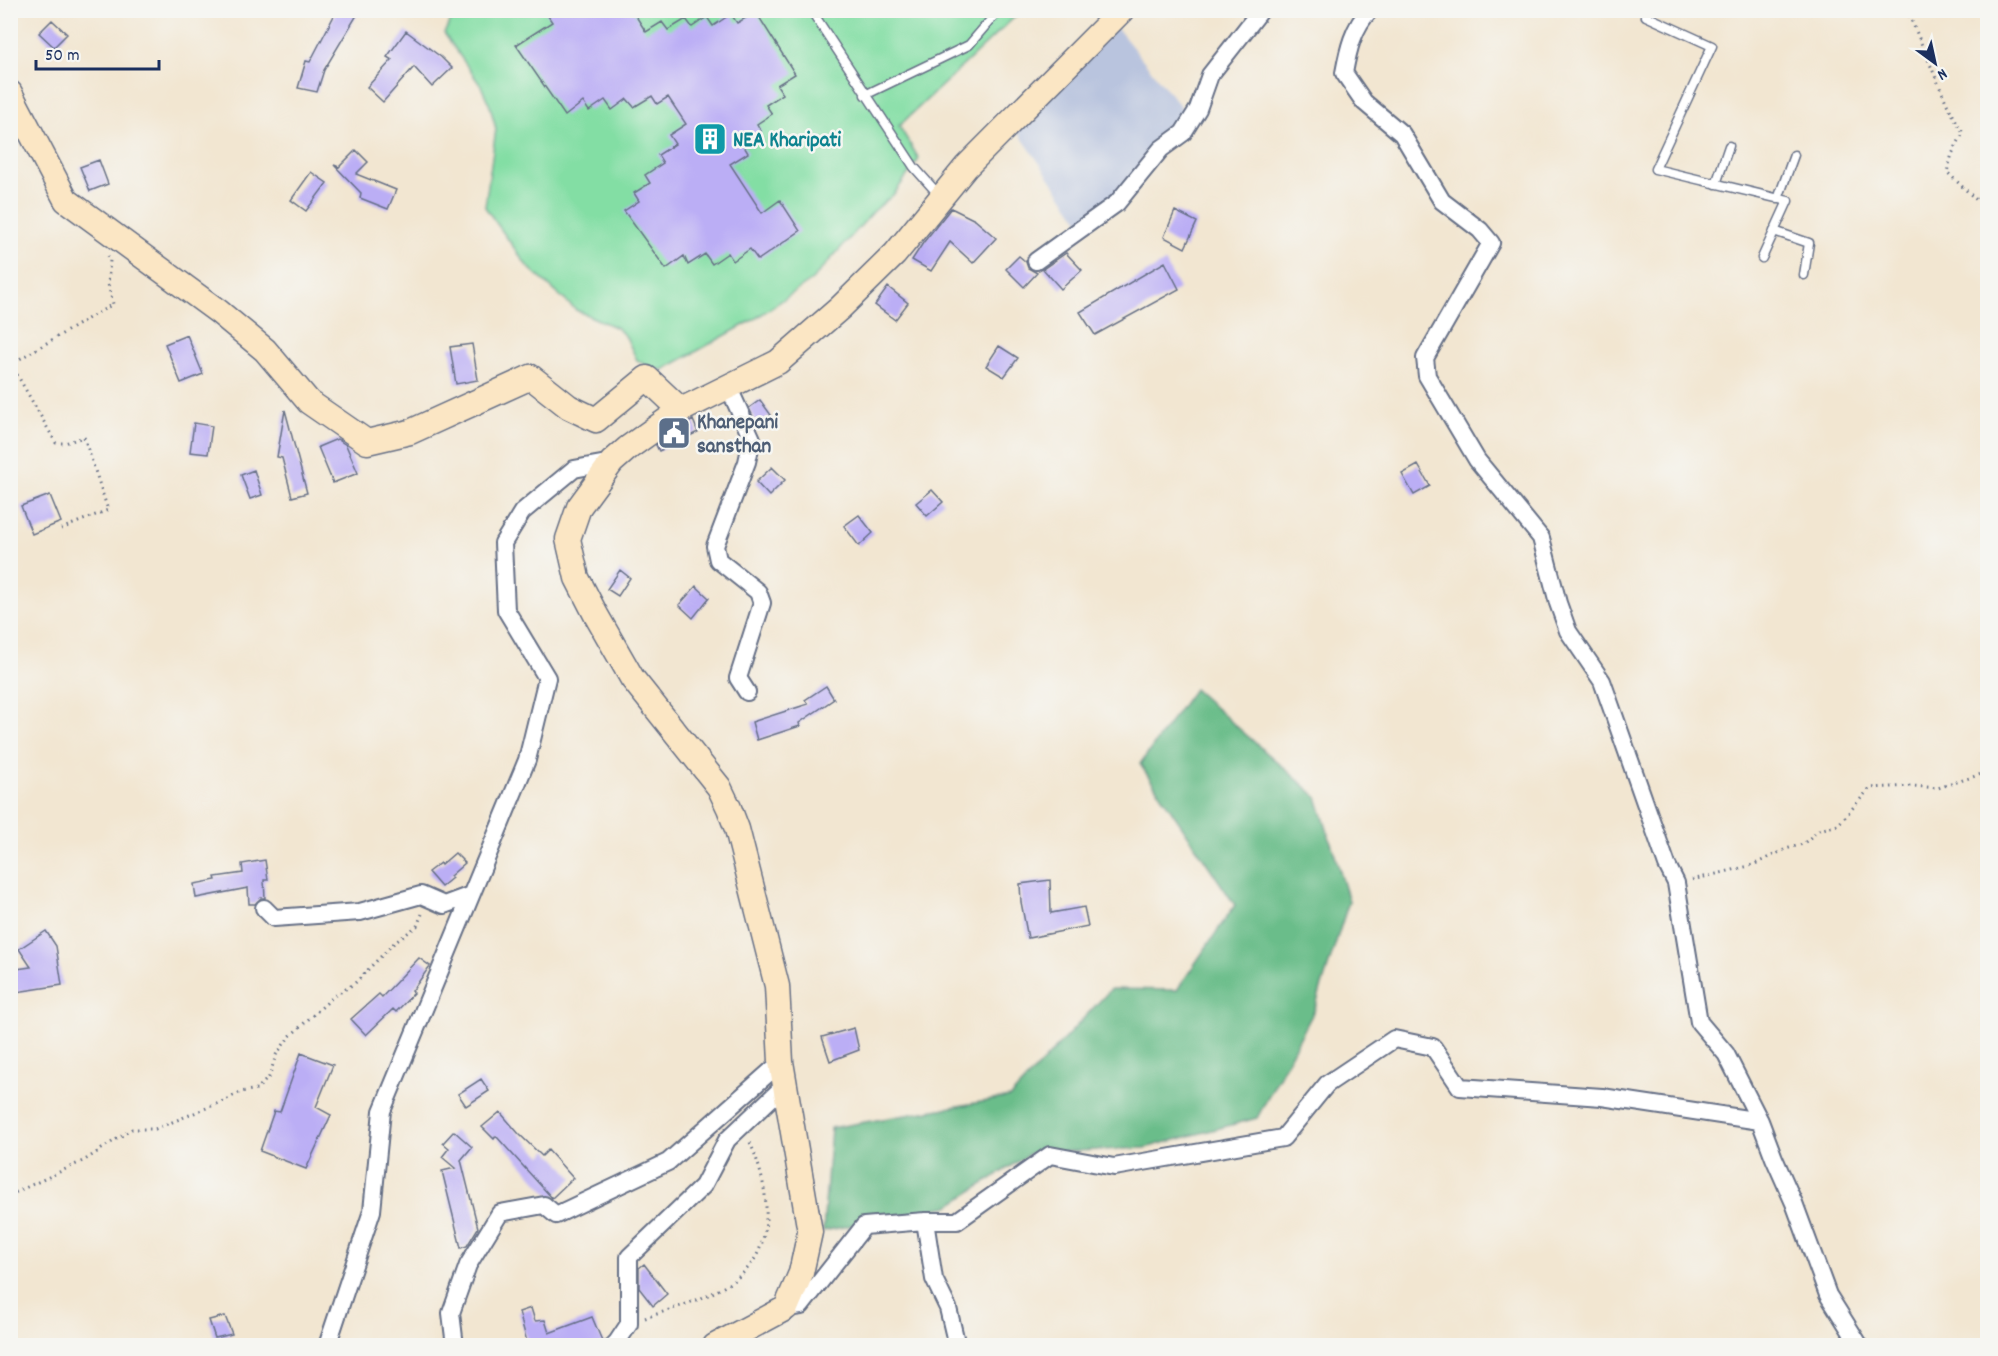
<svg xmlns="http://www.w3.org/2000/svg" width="1998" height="1356" viewBox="0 0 1998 1356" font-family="Dekko,sans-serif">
	<rect width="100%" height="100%" fill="#f6f6f2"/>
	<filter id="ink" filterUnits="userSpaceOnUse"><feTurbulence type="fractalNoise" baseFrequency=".0167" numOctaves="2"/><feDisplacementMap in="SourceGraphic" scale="12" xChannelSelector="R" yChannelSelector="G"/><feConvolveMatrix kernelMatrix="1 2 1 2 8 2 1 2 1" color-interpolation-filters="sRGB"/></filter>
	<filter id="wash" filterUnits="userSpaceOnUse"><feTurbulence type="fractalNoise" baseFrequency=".008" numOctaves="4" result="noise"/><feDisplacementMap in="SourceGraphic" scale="24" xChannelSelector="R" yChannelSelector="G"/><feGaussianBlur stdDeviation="1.35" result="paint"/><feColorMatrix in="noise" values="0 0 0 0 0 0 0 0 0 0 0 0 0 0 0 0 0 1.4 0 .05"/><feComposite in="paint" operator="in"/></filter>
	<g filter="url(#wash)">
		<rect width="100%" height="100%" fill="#f2e6d1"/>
		<!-- industrial -->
		<path fill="#b9c4de" d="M1117,28L1186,113L1139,179L1082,225L1016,129Z"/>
		<!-- green -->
		<path fill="#83dea4" stroke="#4f8681" stroke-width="1.5" d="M457,10L1021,11L899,126L919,159L894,194L874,211L812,280L753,320L663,370L652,369L637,360L626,337L617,328L576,310L527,266L485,207L496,129L490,106L481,86L444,33Z"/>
		<!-- forest -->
		<path fill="#6abd8a" stroke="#427674" stroke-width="1.5" d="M1194,689L1317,797L1349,901L1314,1011L1257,1118L1145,1148L1031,1153L949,1206L823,1231L831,1128L1010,1097L1111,989L1177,990L1235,905L1140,764Z"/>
		<g id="blocks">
			<!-- building -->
			<path fill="#bbaef5" d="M337,10H360L324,70L317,92L298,88L306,61L310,62Z
				M544,10H632L646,32L662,22L668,30L686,19L692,27L707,17L713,26L731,14L737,23L756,12L795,74L777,85L783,94L766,105L772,114L757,124L761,131L742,143L748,153L730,164L762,213L780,200L800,231L758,260L750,249L733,261L728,253L712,264L705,254L688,265L684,256L666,269L624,211L639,201L634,193L650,183L645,175L663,163L658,155L675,144L669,135L686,124L668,97L657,104L652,96L634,107L627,99L612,110L605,100L589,111L583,102L565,116L516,45L552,22Z
				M52,20L67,34L54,47L39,33Z
				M406,31L441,57L452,68L432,87L414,67L383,102L367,87L392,60L387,57Z
				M356,150L368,162L356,174L396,190L388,209L360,198L361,193L334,165L339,167Z
				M99,160L108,184L90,191L80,167Z
				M311,172L327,183L306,211L291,200Z
				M951,208L975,220L996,238L973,263L950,242L931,271L912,260L923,243Z
				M1175,211L1197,222L1185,248L1164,237Z
				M1066,253L1082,270L1061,289L1043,269Z
				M1019,256L1026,262L1028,268L1037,273L1024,287L1006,269Z
				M1165,262L1179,289L1095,335L1080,312Z
				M888,287L908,303L895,320L875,305Z
				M187,335L203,374L181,383L165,344Z
				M472,344L478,380L456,384L450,347Z
				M999,346L1018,358L1004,377L986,366Z
				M760,400L771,415L757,425L749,408Z
				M285,410L307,493L292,497L282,458L277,457Z
				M693,420L698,432L659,451L656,445Z
				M194,423L212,426L208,454L190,452Z
				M337,439L346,445L358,473L333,483L318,447Z
				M1418,465L1430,486L1414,495L1402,474Z
				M772,467L785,480L769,496L756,482Z
				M254,470L262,495L250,499L241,475Z
				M932,490L943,502L927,516L916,503Z
				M50,495L61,522L32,534L21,506Z
				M859,515L873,533L859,546L844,526Z
				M620,570L630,578L618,596L607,589Z
				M696,586L709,598L693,618L679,605Z
				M826,686L834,699L799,723L800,726L757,740L752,722L808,704L805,700Z
				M455,853L465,863L450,876L452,878L441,887L428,872L440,863L441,865Z
				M265,860L268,880H264L265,898H261L255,904H249L248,888L196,898L194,884L216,880L215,877L243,873L242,864Z
				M1050,880L1051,913L1084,907L1088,926L1028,938L1021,902L1020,884Z
				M46,931L56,946L62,985L10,993V970L31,967L19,949Z
				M419,958L430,966L412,991L414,993L396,1012L393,1009L366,1035L351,1019L379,994L382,997Z
				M854,1028L859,1050L830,1061L822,1037Z
				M301,1053L333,1065L316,1107L331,1115L306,1169L260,1151L274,1111L280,1112Z
				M481,1079L489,1091L466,1106L458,1094Z
				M500,1112L519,1134L542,1156L548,1150L573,1178L552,1198L496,1136L494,1139L482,1127Z
				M454,1131L472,1147L461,1160L478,1228L467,1246L461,1248L442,1171L455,1168L442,1157L449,1148L443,1143Z
				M644,1264L667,1294L653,1306L639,1288V1268Z
				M531,1308L535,1321L545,1320L549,1333L592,1317L603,1343L594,1346H521L527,1342L519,1312Z
				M225,1316L232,1334L215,1338L209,1320Z"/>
		</g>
	</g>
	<g filter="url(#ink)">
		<use href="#blocks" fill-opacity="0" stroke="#666f86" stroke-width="1.5"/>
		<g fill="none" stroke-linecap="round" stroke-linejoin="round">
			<defs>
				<path id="lane" d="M811,10L914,167L939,195
					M1648,10L1646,16L1712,46L1655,169L1788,201L1762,258
					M865,95L969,45L999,10
					M1716,184L1729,146
					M1778,199L1794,155
					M1774,231L1809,243L1804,275"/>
				<path id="street" d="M1370,10C1353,27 1348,51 1344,73L1364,102L1402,134L1442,201L1480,230L1491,243L1425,358L1427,376L1477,460L1541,538L1558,603L1568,631L1602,681L1667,865L1676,883L1699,1022L1726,1054L1760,1121
					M1036,261L1117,203L1161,149L1183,133L1198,109L1210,75L1261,10
					M729,388L752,439L747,462L715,546L718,560L758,592L762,603L738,678L747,692
					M264,908L274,918L360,912L421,895L444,905L471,895
					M925,1221L934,1279L948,1308L957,1346
					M786,1308L801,1306L864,1226L925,1221H957L1050,1155L1114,1167L1283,1138L1327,1084L1394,1039L1433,1047L1460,1087L1602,1097L1760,1121L1774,1158L1794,1203L1828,1295L1860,1346
					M327,1346L372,1211L382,1111L527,760L547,678L506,610L503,543L522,512L574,469L612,462
					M455,1346L451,1313L468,1265L500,1213L544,1205L556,1215L668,1162L781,1062
					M613,1346L617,1342L629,1324V1257L703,1186L727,1140L784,1086"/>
				<path id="secondary" d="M10,93L66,200L219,312L265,350L309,402L367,442L410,432L531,377L569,407L596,420L647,378L681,410
					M715,1346L786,1308L801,1273L810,1232L781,1062L777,986L737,829L729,808L719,787L632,678L596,615L577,578L568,539L579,507L612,462L628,448L681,410L778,362L840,308L895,254L966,167L1122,10"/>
			</defs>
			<!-- lane casing -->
			<use href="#lane" stroke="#666f86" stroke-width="11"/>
			<!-- street casing -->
			<use href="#street" stroke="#666f86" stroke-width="20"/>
			<!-- secondary casing -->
			<use href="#secondary" stroke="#666f86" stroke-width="27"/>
			<!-- path -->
			<path stroke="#666f86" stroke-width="3" stroke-dasharray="1.5 4.5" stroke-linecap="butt" d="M1907,10L1947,104L1963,133L1952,154L1947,172L1988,211
				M61,529L108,510L84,437L65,443H56L11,364L113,304L108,284L110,260L108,256
				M1692,880L1753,865L1786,849L1803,844L1819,830L1838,825L1870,788L1913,786L1938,788L1988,772
				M10,1195L85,1160L132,1129H155L219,1103L241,1092L257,1089L269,1077L276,1055L289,1037L334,996L354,984L393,944L417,926L422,914
				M645,1318C677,1307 715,1297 742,1274C779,1241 767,1180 749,1140"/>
			<!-- lane -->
			<use href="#lane" stroke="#fff" stroke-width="8"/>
			<!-- street -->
			<use href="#street" stroke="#fff" stroke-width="16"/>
			<!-- secondary -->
			<use href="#secondary" stroke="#fbe6c4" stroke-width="24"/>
		</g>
	</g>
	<!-- icons -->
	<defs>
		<symbol id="building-square" viewBox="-11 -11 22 22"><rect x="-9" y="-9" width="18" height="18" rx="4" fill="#0f9aa8" stroke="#f6f6f2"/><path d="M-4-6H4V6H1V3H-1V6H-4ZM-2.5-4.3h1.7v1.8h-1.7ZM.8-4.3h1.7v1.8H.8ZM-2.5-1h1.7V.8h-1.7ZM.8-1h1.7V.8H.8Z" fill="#fff"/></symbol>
		<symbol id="civic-square" viewBox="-11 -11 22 22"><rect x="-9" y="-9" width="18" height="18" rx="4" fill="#5c6f8a" stroke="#f6f6f2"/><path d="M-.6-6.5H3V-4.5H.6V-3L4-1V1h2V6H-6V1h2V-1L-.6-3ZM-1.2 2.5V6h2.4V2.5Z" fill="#fff"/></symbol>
	</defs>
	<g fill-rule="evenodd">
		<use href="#building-square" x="691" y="120" width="38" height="38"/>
		<use href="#civic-square" x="655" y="414" width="38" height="38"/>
	</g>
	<g text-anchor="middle" stroke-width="5" stroke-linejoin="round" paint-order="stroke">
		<!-- culture labels -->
		<g font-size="21" font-weight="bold" fill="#0d838f" stroke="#f6f6f2" text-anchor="start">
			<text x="733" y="146">NEA Kharipati</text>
		</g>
		<!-- service labels -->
		<g font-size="21" font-weight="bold" fill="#4e5e75" stroke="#f6f6f2" text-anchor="start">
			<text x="697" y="428">Khanepani<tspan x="697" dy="24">sansthan</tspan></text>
		</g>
	</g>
	<!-- margin -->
	<rect width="1998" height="1356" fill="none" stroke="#f6f6f2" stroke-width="36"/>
	<!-- north arrow -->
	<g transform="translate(1935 63) rotate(147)" stroke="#f6f6f2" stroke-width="4.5" paint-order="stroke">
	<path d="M0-4.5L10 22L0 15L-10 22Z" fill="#1b2f5e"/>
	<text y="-9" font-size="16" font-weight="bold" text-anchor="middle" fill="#1b2f5e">N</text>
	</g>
	<!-- scale -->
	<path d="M36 60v9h123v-9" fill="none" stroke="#1b2f5e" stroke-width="3"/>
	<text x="45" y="60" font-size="18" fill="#1b2f5e" stroke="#f6f6f2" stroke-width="4.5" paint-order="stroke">50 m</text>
</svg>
